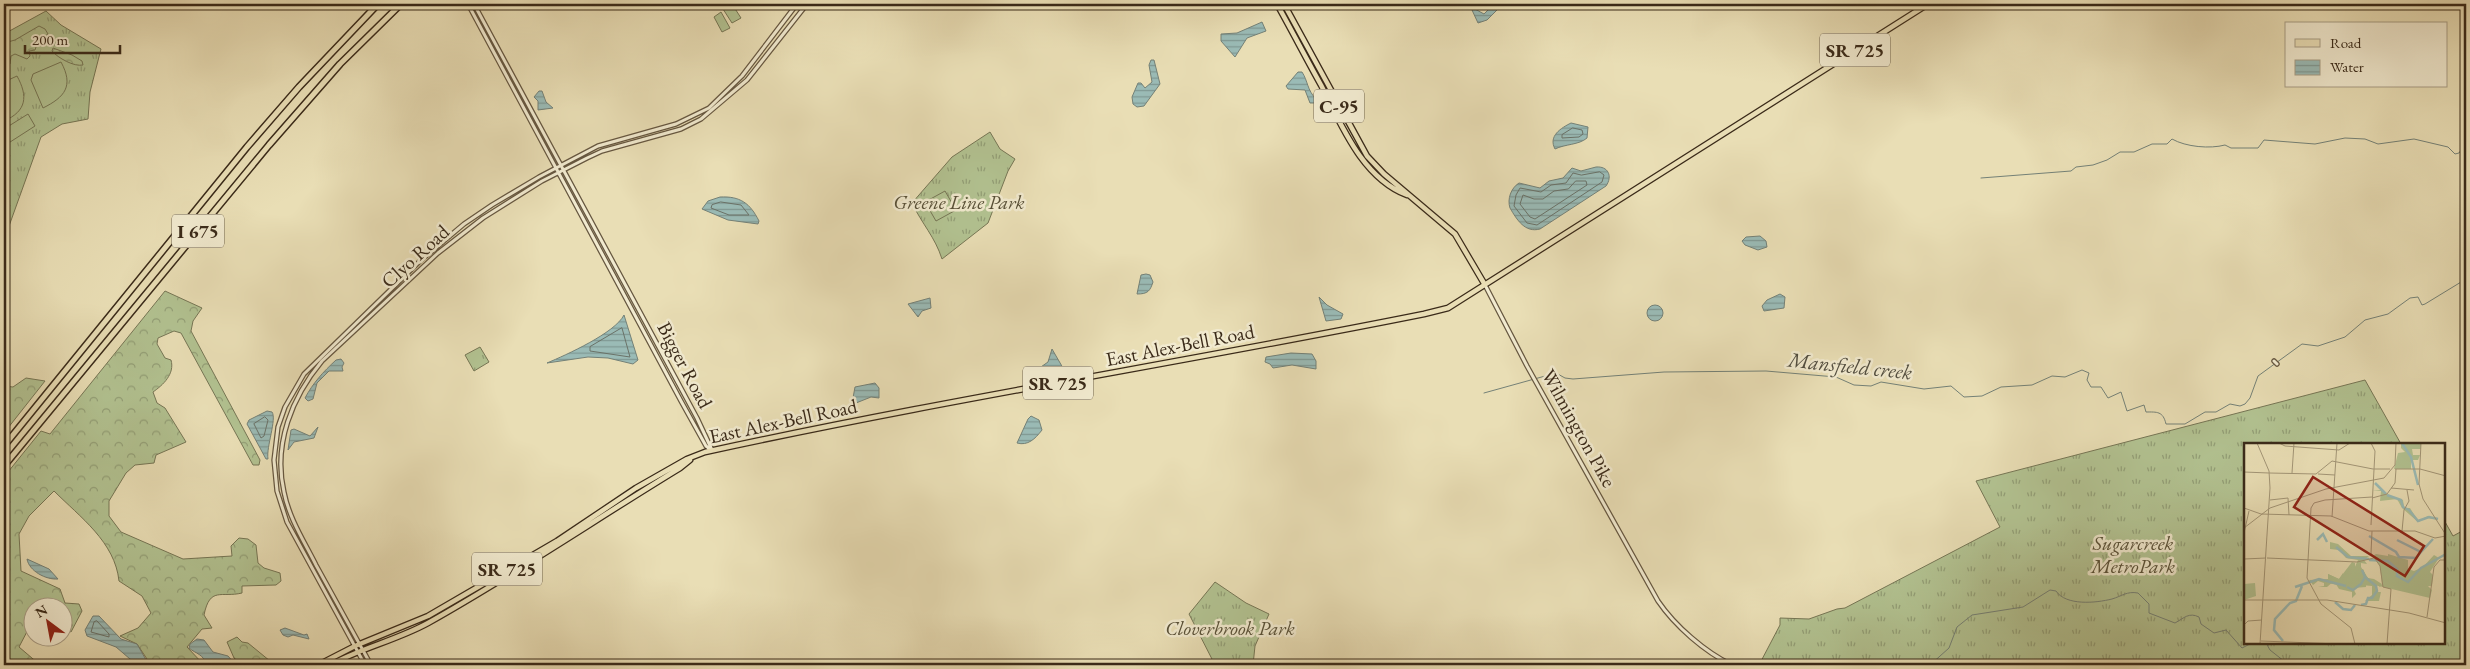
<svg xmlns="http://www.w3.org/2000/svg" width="2470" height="669" viewBox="0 0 2470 669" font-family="'EB Garamond',serif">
	<defs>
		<pattern id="grass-tufts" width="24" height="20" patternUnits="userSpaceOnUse" patternTransform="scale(1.25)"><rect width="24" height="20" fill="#b2c291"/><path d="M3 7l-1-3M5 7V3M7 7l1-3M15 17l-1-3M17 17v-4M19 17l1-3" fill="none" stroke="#929e76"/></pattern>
		<pattern id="forest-crowns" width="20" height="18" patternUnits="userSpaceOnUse" patternTransform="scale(1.25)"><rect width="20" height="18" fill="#b2c291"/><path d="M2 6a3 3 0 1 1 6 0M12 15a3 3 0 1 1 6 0" fill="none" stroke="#929e76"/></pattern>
		<pattern id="water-rules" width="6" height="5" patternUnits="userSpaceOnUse" patternTransform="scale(1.25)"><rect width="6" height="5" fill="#9abbb6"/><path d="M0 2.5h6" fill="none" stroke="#7f9893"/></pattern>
	</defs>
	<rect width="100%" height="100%" fill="#e9deb5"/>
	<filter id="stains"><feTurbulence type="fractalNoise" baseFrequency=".004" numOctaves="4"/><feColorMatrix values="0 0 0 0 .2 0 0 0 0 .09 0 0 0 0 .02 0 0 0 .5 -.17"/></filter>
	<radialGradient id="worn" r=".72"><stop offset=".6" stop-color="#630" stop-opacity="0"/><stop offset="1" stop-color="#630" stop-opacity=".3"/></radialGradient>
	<!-- grass -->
	<path fill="url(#grass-tufts)" stroke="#767655" d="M46,11L61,25L101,49L90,92L88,119L62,124L41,137L4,240V34Z
		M990,132L1000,149L1015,159L1008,171L988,223L942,259C935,237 922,224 912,203L952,157Z
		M480,347L489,362L474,371L465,355Z
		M2365,380L2401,444H2245V643H2444V520L2453,536L2466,529V665H1759L1780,625V618L1809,619L1837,609L1845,608L2000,527L1976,481Z
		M1215,582L1246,603L1269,614L1255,646L1253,665H1215L1189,614Z"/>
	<!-- forest -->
	<path fill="url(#forest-crowns)" stroke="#767655" d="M39,26L45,29L48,34L38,41L35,50L29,51L30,56L27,59L15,54L11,56L10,64L4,65V43L15,40Z
		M53,48L72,55L82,61L83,65C74,67 58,58 52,51Z
		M165,291L202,308L193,321L191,331L260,460L259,465H253L181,333L174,331L158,338L157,344L165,358L171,360C175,374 163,385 153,392L157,403L165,408L186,442L156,455L154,463L135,465L126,473L109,501V516L121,532L183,559L232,556L231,546L239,538L248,539L256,545L258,563L264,568L280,573L281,581L276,585L242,586V593C221,598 210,586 204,615L212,628L202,629L187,647L204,665H151L137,644L120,636L138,628L151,613L142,596L119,581C115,542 80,517 54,491L29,516L19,534L21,571L60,589L65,603L79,604L82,611L71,632L63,627L62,606H32V622L19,647L39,664L4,665V477L41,431L50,434Z
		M26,378L45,381L4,433V386L13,387Z
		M237,637L242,642L248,643L270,661L285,665H242L234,658L227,642Z"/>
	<!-- garden -->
	<path fill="#b2c291" stroke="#767655" d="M732,4L741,18L732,23L723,9Z
		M721,12L730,28L722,32L714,17Z
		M61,62C74,86 65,97 43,108L31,80L33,74Z
		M17,76C28,96 27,111 4,121V82Z
		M28,114L35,126L7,144L4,138V129Z
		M945,191L956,210L936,221L925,202Z"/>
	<!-- water -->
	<path fill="url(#water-rules)" stroke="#748177" d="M1494,4H1503L1487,20L1478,23L1472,10L1475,9L1484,14Z
		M1262,22L1266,31L1247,38L1235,57L1221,41V34L1237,33Z
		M1151,60H1154L1160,84L1144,106L1137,107L1133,104L1132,97L1138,83H1141L1145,88L1152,82L1149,65Z
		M1298,72H1302C1308,81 1307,90 1316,99L1314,103H1310L1305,90L1288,89L1286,86Z
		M539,91H542L546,102L553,108L538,110V101L534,97Z
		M1571,123L1588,127L1587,138C1579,145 1565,144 1555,149C1548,136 1561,128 1571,123Z
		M1596,167C1608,166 1613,176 1606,186L1540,229C1525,233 1517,220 1510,208C1507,199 1511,188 1519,183L1540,188L1549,181L1563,178L1572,168L1581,171Z
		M720,197C740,196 750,203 759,221L758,224L728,220L702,209L708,201Z
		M1760,236L1766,241L1767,247L1758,250L1745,245L1742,241L1746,237Z
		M1146,274L1150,275L1153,282C1150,291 1148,294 1137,294L1141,275Z
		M1780,294L1785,297L1784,308L1764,311L1762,306L1767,300Z
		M1319,297L1327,305L1343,314L1341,319L1326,321Z
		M930,298L931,308L922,311L918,317L908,304Z
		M1647 313a8 8 0 1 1 16 0a8 8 0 1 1-16 0Z
		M624,315L638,360L633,364L608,358L588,357L547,363C566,355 615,333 624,315Z
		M1052,349L1063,368L1040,373L1038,369L1048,362Z
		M1291,353L1312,354L1316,361V369L1292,365L1273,368L1270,364L1265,362L1266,357Z
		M341,359L344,363L342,367L343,371H329L317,383L313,399L308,401L305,398C313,383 323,372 336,360Z
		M875,383L879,388V398L871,397L856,403L853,398L855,387Z
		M267,411L272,412C277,419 266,447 268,459H266L247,424L249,420Z
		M1031,416L1039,420L1042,430C1035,439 1028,446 1017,443L1028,419Z
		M318,427L314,438L294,442L288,450L291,430L294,429L310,436Z
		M27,559L49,569L58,579C46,580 29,571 27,559Z
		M93,616H99L121,639L137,644L149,665H137L116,647L87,636L85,630Z
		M285,628L304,635L307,634L309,639L293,635L288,637L283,635L280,630Z
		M197,639L204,640L213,652L228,656L236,665H206C204,654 196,654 189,648L190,644Z"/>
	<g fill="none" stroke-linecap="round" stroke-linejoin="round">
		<!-- shore -->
		<path stroke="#6a7268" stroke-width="1" d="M1573,128L1582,130L1583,134L1579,137L1562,138V135Z
			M1600,172L1604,175L1602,182L1537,225L1527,223L1514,206L1516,195L1520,188L1541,192L1551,185L1566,183L1573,173L1581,175Z
			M1576,181H1586L1587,185L1535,219L1530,217L1520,204L1523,195L1534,199H1543L1554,191L1568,189Z
			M721,202L741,205L749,215H729L711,208L712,205Z
			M622,328L630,357L590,351V347Z
			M265,417L268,420L264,436L261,438L254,424Z
			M97,621L109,634V637L91,632L94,622Z"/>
		<!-- stream -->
		<path stroke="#748177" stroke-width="1" d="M1981,178L2071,171L2076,167L2093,165L2107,160L2120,152H2134L2152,144H2167L2172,139C2186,147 2210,149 2225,145L2231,148H2258L2264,140L2315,144L2345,138L2365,139L2378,144L2414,139L2448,147L2455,154L2459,153L2466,143
			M1484,393L1556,373L1565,378L1573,379L1664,372L1766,371L1836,377L1854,385L1871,386L1881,382L1924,389L1951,386L1964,397L1982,396L2001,387L2032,385L2052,376L2065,377L2082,370L2089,373L2087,380L2091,387H2101L2108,398L2121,392L2127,411L2144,405L2146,412C2157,412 2163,411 2166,424H2185L2205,412H2216L2230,404L2240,406L2245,404L2250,398L2258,376L2302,344L2318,346L2345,337L2365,320L2388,314L2410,298L2418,297L2422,305L2425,304L2466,279
			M2266,643L2270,650L2289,665
			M1925,665H1930L1949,648L1957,627L1972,615L2023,607L2050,590L2056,591C2066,606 2096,603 2112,599C2122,596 2127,591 2138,593L2149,604V613L2175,623C2184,618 2189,612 2199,617L2201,624L2214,633L2226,630L2242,648L2252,643"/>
		<defs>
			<path id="tertiary" d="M468,4L681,401L706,446L711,450
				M474,4L697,418L712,450
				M1485,285L1527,366L1658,601C1675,626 1705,652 1732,665
				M2274,361L2277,364
				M365,665L287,522L277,491L274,460L278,427L285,407L304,374L420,261L464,224L492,205L539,177L598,146L676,124L709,108L742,76L797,4
				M371,665C353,632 334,598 316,565C304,541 289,518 284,492C273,444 292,397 322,361L438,253L483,218L542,181L587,158L602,151L681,129L701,119L747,80L807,4"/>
			<path id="primary" d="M1277,4C1292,31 1306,58 1321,85C1341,124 1362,178 1407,195
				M1284,4L1367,156L1384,174L1455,234L1485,285
				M318,665L355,646L428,616L557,541L636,488L687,459L705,452C943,400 1185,362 1424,314L1448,308L1928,4
				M330,665C361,648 397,640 428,623C514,575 596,519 680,468L690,460"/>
			<path id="motorway" d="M4,446L247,147L299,87L378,4
				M4,466L269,145L340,64L401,4"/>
		</defs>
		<!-- tertiary casing -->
		<use href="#tertiary" stroke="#665740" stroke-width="5.5"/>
		<!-- primary casing -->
		<use href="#primary" stroke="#3a2a19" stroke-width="7"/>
		<!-- motorway casing -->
		<use href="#motorway" stroke="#3a2a19" stroke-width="8"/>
		<!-- tertiary -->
		<use href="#tertiary" stroke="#f1eacf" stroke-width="3"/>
		<!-- primary -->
		<use href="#primary" stroke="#e9deb5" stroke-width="4.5"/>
		<!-- motorway -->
		<use href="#motorway" stroke="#e9deb5" stroke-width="5"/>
	</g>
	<g text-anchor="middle" stroke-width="5" stroke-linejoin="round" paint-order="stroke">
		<!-- shield labels -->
		<g fill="#f1eacf" stroke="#716450" stroke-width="1">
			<rect x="1820" y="33.5" width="70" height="33" rx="4"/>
			<rect x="1314" y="89.5" width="50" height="33" rx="4"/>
			<rect x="172" y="214.5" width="52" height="33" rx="4"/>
			<rect x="1023" y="366.5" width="70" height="33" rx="4"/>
			<rect x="472" y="552.5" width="70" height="33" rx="4"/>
		</g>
		<g font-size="19" font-weight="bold" fill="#3a2a19">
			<text x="1855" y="57">SR 725</text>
			<text x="1339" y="113">C-95</text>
			<text x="198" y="238">I 675</text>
			<text x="1058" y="390">SR 725</text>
			<text x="507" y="576">SR 725</text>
		</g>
		<!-- park labels -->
		<g font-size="20" font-style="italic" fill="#585037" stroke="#f1eacf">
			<text x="959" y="209">Greene Line Park</text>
			<text x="2133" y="550">Sugarcreek<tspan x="2133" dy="23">MetroPark</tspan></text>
			<text x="1230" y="635">Cloverbrook Park</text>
		</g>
		<!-- street labels -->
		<g font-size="20" fill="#3a2a19" stroke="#f1eacf">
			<text transform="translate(415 256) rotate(-42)" y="7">Clyo Road</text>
			<text transform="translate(1180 345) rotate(-11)" y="7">East Alex-Bell Road</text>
			<text transform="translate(685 365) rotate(62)" y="7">Bigger Road</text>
			<text transform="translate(783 421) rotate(-12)" y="7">East Alex-Bell Road</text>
			<text transform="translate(1579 428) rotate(61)" y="7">Wilmington Pike</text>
		</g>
		<!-- water labels -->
		<g font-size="21" font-style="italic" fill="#524e40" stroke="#f1eacf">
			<text transform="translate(1850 366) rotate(6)" y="7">Mansfield creek</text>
		</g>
	</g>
	<!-- overview -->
	<g transform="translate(2244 443)">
		<rect width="201" height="201" fill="#e9deb5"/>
		<path d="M157,0H177V6H168L169,12H176L174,17H167V26H150L154,10L161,9L157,5ZM132,111L144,113V111L164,117V126L170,128L179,124L190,112L195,115L186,129L189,132L188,143H184L188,147L186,155L122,140V144L109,145L84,140V131L95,136L108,119L111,120V126H119L123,135L138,142L136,123L129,113ZM11,140L12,153L0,157V141Z" fill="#b2c291"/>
		<path d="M139,47L144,52L159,57L160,65H166L174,78L184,73L191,76L183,75L174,79L158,65L153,56L136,58L137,48L128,47ZM86,99L94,101L107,113H125L120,117L123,121L117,120V124L124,135L130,136L138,141L136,144L126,136L133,143V149H137L135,158H121L128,152V143L117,142L110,147L112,151L108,155V149L95,146L90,138L83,144H74L80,143V140L74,138L69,142L65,137L84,136V131L95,136L99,130V138L102,130V138L106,139V131H103L107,128L108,119V130L116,131L110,126L114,117L102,115L95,107L86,106Z" fill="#b2c291"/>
		<path fill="none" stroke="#9abbb6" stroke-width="2.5" d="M158,0L167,14L174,42M131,40L142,51M143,52L157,57L159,64L165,67L174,78L185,74L194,76M125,93L152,109L155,114L172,115L177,109M73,97L79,91L83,99M153,97L177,109L189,96M92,104L104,114L125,116M125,117L144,118L153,126V133L164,139L177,125L202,111M51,144L75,136L102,143M103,144L109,147L117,141L121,134L118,127M91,159L99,166L107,167L111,162M117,162L122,161L124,155H128L133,148L132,143L121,134M39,198L30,187L31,176L46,160L52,158L58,143"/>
		<path fill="none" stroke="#a39677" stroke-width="1" d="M13,0L25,28L26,45L16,201M35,0L41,3L95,7L106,0M127,0L131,8L127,82M177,0L175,41L179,56L202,92M129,26H146M151,26H176L202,33M0,29L25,30M25,30L72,31L88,18L129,26M48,30L50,0M74,31L91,32M147,45L170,47M128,55L143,51L151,40L152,26M26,57L44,55L45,72M0,65L17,71L87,73L125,88H171L191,95L202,93M88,74L93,0M0,85L26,65L82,46L140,35L151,22L152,0M128,88L127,110L136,123L139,144L147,146L143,201M158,88L160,67L165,58L163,47M0,90L5,68M23,115L113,119L130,115M0,116L22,115M0,157H83L165,170L202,180M183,174L190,124L196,117H202M0,182L4,178L18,177M17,198L94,201M111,201L107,185L77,161L63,135L67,65L70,60L81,57L128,54"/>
		<path fill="#8f2418" fill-opacity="0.15" stroke="#8f2418" stroke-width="2.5" d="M69,34L180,103L161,133L50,64Z"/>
		<rect width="201" height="201" fill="none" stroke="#3a2a19" stroke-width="2.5"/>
	</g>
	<!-- margin -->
	<rect width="2470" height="669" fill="none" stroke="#e9deb5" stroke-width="20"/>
	<rect x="5" y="5" width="2460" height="659" fill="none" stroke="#3a2a19" stroke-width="2.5"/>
	<rect x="10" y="10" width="2450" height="649" fill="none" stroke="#3a2a19"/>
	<!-- legend -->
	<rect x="2285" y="22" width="162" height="65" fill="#f1eacf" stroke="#a89d86"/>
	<rect x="2295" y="39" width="25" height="8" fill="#e9deb5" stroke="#a89d86"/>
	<text x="2330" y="48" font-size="15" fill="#3a2a19">Road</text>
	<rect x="2295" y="60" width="25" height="15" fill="url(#water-rules)" stroke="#a89d86"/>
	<text x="2330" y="72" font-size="15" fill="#3a2a19">Water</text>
	<!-- north arrow -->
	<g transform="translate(48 622) rotate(328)"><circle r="24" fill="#f1eacf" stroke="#a89d86"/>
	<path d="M0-4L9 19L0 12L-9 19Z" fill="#8f2418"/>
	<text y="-8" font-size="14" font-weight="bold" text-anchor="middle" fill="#3a2a19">N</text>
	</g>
	<!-- scale -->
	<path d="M25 45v8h95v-8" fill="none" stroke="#3a2a19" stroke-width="2.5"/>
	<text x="32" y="45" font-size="15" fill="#3a2a19" stroke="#f1eacf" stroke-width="4" paint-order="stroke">200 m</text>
	<rect width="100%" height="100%" filter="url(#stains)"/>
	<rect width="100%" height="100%" fill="url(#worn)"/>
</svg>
